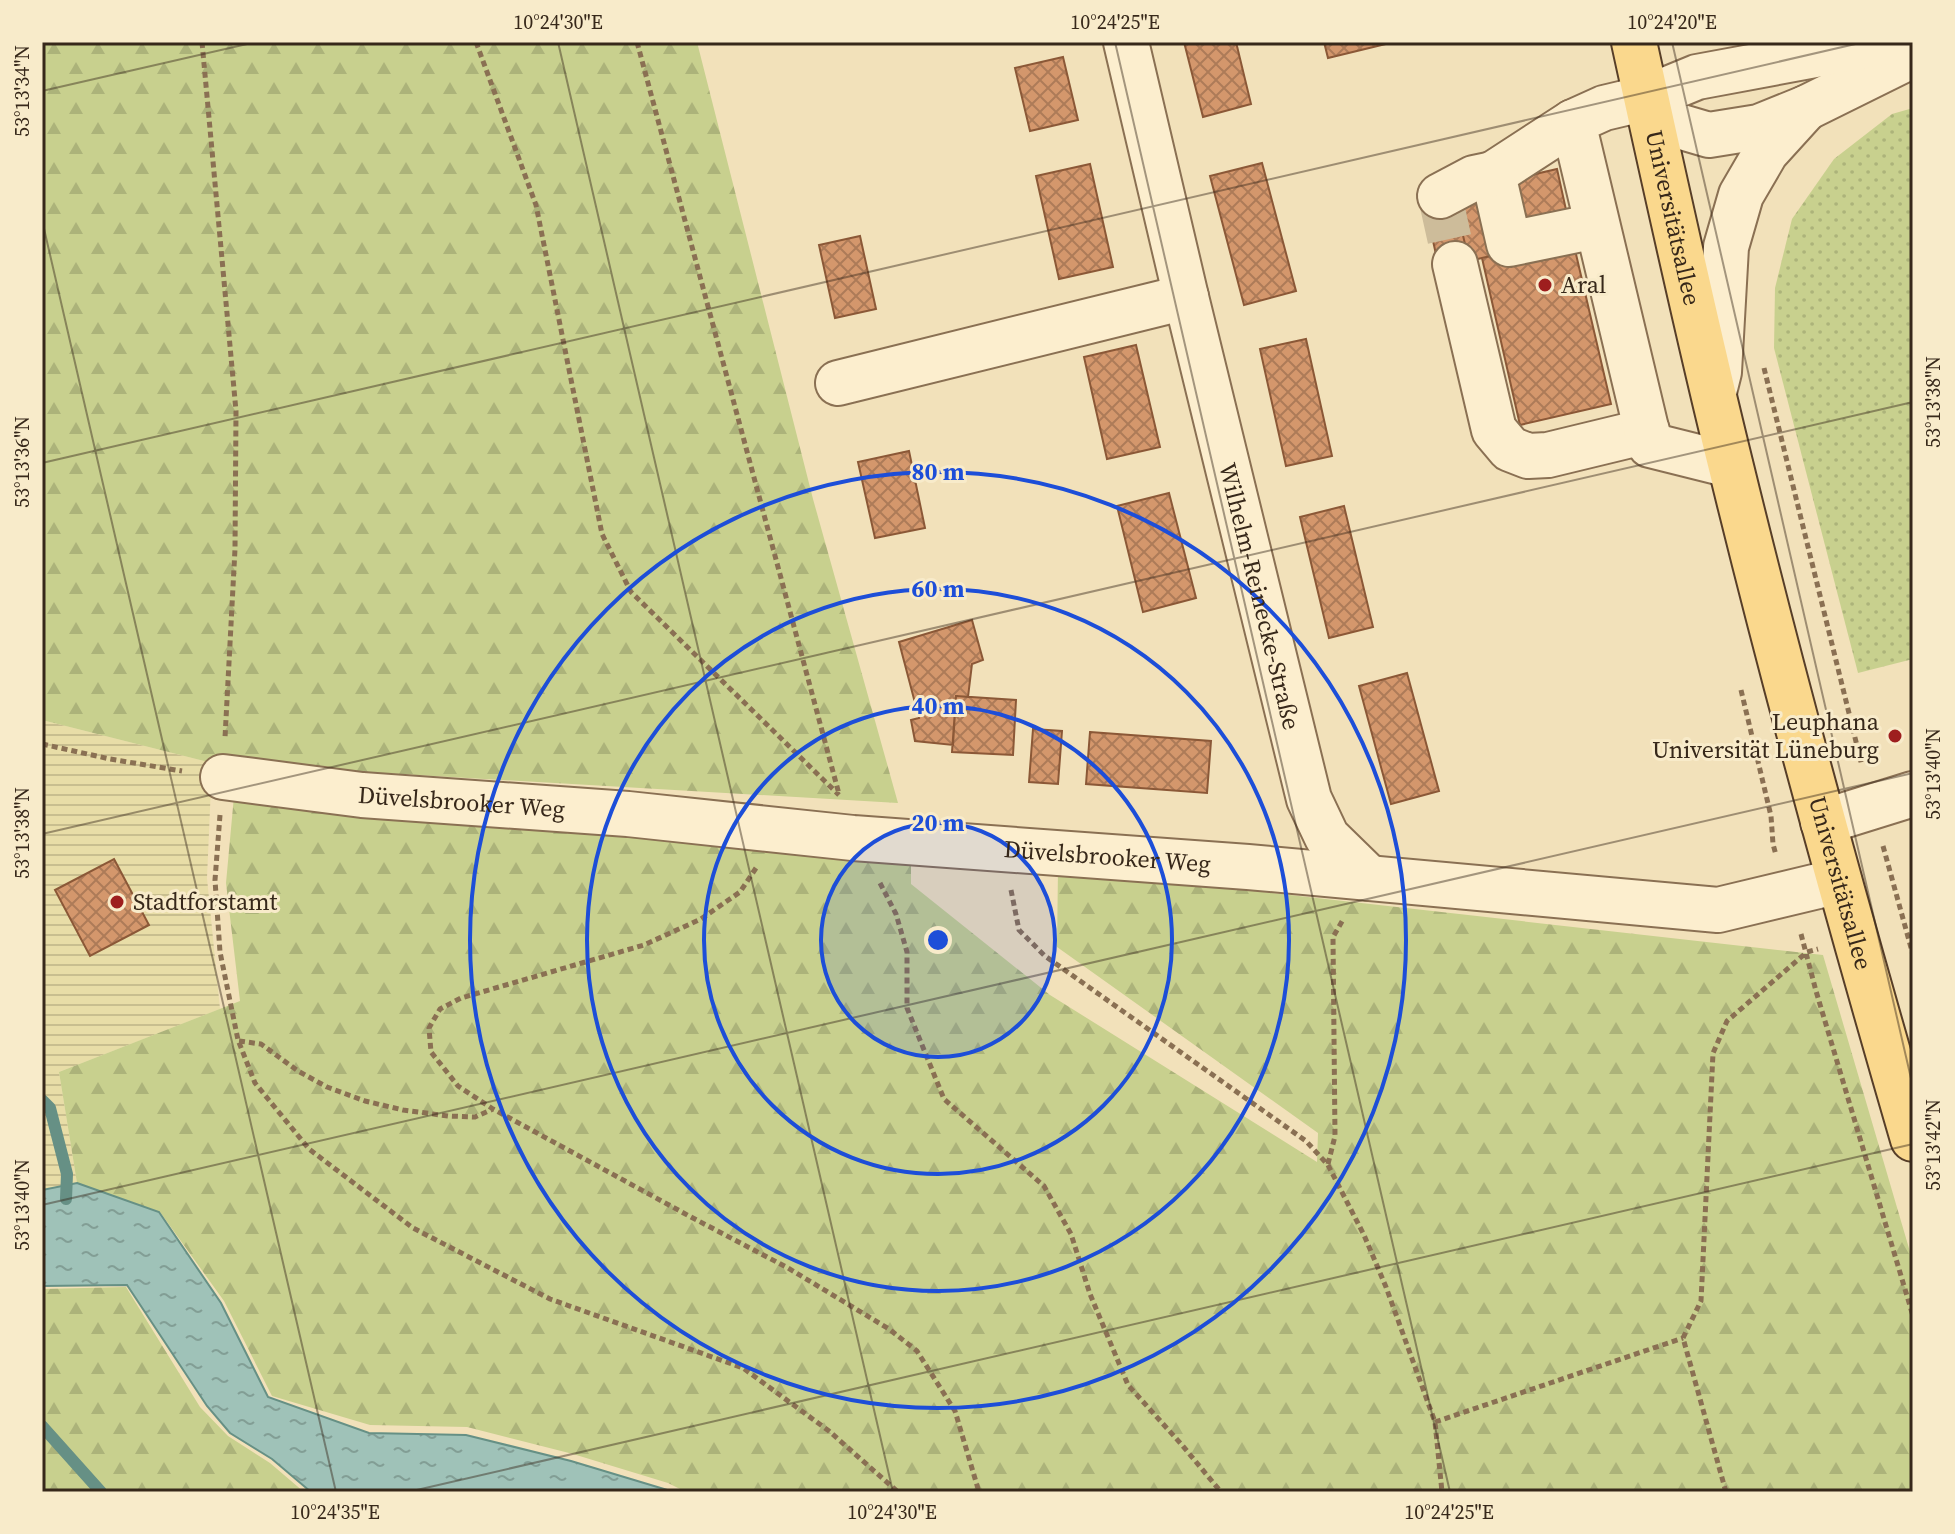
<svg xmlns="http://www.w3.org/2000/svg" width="1955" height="1534" viewBox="0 0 1955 1534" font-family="'Source Serif 4',serif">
	<defs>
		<pattern id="farmland-rules" width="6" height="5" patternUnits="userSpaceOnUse" patternTransform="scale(2)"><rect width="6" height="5" fill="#e8dda7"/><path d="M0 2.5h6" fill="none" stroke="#c8be8f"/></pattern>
		<pattern id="grass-dots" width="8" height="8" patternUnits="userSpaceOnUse" patternTransform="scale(2)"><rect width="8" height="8" fill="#c8d08e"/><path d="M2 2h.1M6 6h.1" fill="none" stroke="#acb37a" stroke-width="1.8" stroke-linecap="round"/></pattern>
		<pattern id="forest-firs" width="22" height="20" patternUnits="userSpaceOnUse" patternTransform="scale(2)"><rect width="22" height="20" fill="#c8d08e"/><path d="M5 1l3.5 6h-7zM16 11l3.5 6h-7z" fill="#acb37a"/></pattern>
		<pattern id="water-ripples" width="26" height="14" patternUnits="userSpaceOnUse" patternTransform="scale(2)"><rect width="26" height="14" fill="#9fc2b8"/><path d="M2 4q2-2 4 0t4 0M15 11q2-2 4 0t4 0" fill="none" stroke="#829e95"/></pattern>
		<pattern id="building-cross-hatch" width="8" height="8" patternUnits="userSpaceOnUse" patternTransform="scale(2)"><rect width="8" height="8" fill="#d4976c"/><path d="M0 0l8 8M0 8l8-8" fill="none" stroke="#ad7b58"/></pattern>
	</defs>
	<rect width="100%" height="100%" fill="#f2e1ba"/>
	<!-- farmland -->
	<path fill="url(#farmland-rules)" d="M42,720L212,763L207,878L220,1009L59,1072L77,1183L42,1190Z"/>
	<!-- grass -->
	<path fill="url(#grass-dots)" d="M1913,108V659L1858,673L1774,348L1775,288L1792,219L1834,159L1892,114Z"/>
	<!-- forest -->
	<path fill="url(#forest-firs)" d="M42,42H697L813,499L898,803L212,763L42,720Z
		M234,796L911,858V884L1050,995L1317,1162L1318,1133L1057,947L1058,869L1823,955L1913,1262V1492H686L668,1483L573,1454L467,1427L370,1425L272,1396L224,1301L160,1212L77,1183L59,1072L240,1001L226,883Z
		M126,1287L200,1407L228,1436L270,1463L304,1492H42V1289Z"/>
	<!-- water -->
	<path fill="url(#water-ripples)" stroke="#669085" stroke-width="2" d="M77,1183L159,1212L221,1303L268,1397L369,1433L466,1435L571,1461L674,1492H311L272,1459L230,1433L207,1406L127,1285L42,1286V1190Z"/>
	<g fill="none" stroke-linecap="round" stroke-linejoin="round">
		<!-- stream -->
		<path stroke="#669085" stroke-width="12" d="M42,1100L50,1108L67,1174L66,1199
			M42,1426L101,1492"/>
	</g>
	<!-- building -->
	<path fill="url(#building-cross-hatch)" stroke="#8b5837" stroke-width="2" d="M1184,42H1236L1251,104L1203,117Z
		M1324,42H1394L1328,58Z
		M1063,57L1078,120L1030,131L1015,68Z
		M1262,163L1296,291L1244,305L1210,176Z
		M1090,164L1113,267L1059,279L1036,176Z
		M1557,169L1572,237L1469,261L1453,193Z
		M1453,193L1469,261L1439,268L1424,200Z
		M860,236L876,309L835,318L819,245Z
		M1572,237L1611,404L1520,425L1482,258Z
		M1306,339L1332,456L1286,466L1260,349Z
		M1136,345L1160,447L1107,459L1084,357Z
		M909,451L925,528L875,538L858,462Z
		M1169,493L1196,598L1143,612L1117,506Z
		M1344,506L1373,627L1329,638L1300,517Z
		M972,620L983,660L972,664L968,697L956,696L953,745L915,741L911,720L919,718L899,642Z
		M1407,673L1439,791L1391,804L1359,686Z
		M956,696L1016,700L1013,755L952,752Z
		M1033,729L1062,731L1058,784L1029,782Z
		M1090,732L1211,741L1207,793L1086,784Z
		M114,859L149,925L90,956L55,890Z"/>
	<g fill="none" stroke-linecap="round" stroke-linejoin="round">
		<!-- minor-tunnel -->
		<path stroke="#cdbc9a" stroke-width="44" stroke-dasharray="44 22" stroke-linecap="butt" d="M1440,196L1455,264"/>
		<defs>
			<g id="minor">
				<path id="s1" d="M1126,42L1186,297L1309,799L1327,837L1369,878"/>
				<path d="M1646,98L1675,125L1709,135L1759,127L1806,108L1913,55"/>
				<path d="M1573,122L1493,174L1509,244L1596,226"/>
				<path d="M1440,196L1474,178L1493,174"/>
				<path d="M1455,264L1494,430L1510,449L1528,456L1548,455L1647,431"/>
				<path d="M838,383L1186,297"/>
				<path d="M1714,392L1719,372L1726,247L1741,195L1766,152L1806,108"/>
				<path d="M1730,465L1650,445L1573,122L1604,108L1646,98L1697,77L1885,42"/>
				<path id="s2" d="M223,777L362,795L628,814L853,838L1248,867L1718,910L1839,881"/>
				<path d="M1823,822L1913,794"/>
			</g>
			<g id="major">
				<path id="s3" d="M1634,42C1665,184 1696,326 1731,467C1786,692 1848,916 1913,1139"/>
			</g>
		</defs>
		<!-- minor casing -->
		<use href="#minor" stroke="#8a7053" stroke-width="48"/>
		<!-- major casing -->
		<use href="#major" stroke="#573e28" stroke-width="48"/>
		<!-- path -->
		<path stroke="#8a7053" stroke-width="5" stroke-dasharray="6 4" stroke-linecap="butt" d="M202,42L236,411L235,549L225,738
			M476,42L536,205L602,534L631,592L839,795
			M637,42L839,794
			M1764,368L1862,766
			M1741,690L1771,816L1773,844L1776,855
			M42,744L110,759L182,771
			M220,815L215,880L220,952L238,1040L255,1083L309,1149L413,1228L550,1299L743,1368L829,1431L898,1492
			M1883,846L1913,955
			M756,868L740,892L701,919L644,945L461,998L440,1009L429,1028L431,1052L458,1086L493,1109L691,1217L788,1268L889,1329L917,1351L955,1411L979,1492
			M880,883L896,914L907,952V1008L944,1099L1044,1186L1071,1234L1090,1294L1128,1385L1182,1445L1221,1492
			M1011,890L1019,930L1045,956L1306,1141L1328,1165L1364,1235L1386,1287L1435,1422L1442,1492
			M1801,934L1816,991L1913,1316
			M239,1041L261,1044L298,1071L327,1087L365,1101L403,1110L448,1116L475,1117L493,1109
			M1328,1164L1335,1136L1333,937L1344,918
			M1435,1422L1683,1338
			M1726,1492L1683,1338L1701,1301L1713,1053L1727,1021L1807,952L1818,949"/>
		<!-- minor -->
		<use href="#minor" stroke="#fceece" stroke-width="44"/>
		<!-- major -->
		<use href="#major" stroke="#fad88d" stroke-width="44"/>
	</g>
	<!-- ticks -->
	<path fill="none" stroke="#37281a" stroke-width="2" stroke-opacity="0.45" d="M558,42L893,1492M1115,42L1450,1492M1672,42L1913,1087M42,91L256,42M42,220L336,1492M42,463L1864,42M42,834L1913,402M42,1205L1913,773M408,1492L1913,1144"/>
	<!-- distance rings -->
	<circle cx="938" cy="940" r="117" fill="#1d4ed8" fill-opacity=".12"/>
	<g fill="none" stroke="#1d4ed8" stroke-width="4">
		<circle cx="938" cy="940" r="117"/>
		<circle cx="938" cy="940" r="234"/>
		<circle cx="938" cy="940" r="351"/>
		<circle cx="938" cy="940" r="468"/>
	</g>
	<!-- markers -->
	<g fill="#9e1e1e" stroke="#f8ebca" stroke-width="3">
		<circle cx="1545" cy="285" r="8"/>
		<circle cx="1895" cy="736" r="8"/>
		<circle cx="117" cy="902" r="8"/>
	</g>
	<g text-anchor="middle" stroke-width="6" stroke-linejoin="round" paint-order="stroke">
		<!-- street labels -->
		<g font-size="24" fill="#37281a" stroke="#f8ebca">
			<text dy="8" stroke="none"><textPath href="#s3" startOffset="180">Universitätsallee</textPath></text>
			<text dy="8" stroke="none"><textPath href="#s1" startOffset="570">Wilhelm-Reinecke-Straße</textPath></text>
			<text dy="8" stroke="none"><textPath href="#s2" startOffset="240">Düvelsbrooker Weg</textPath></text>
			<text dy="8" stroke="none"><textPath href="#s2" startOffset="888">Düvelsbrooker Weg</textPath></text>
			<text dy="8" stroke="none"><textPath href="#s3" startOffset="866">Universitätsallee</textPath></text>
		</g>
		<!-- poi labels -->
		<g font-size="24" fill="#37281a" stroke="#f8ebca" text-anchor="start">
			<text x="1561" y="293">Aral</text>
			<text x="1879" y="730" text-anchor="end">Leuphana<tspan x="1879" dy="28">Universität Lüneburg</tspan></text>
			<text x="133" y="910">Stadtforstamt</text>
		</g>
	</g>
	<circle cx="938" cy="940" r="12" fill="#1d4ed8" stroke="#f8ebca" stroke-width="4"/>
	<g font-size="24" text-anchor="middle" font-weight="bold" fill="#1d4ed8" stroke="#f8ebca" stroke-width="6" stroke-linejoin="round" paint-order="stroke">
		<text x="938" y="480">80 m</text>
		<text x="938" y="597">60 m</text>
		<text x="938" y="714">40 m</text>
		<text x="938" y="831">20 m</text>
	</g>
	<!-- border -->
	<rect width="1955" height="1534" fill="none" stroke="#f8ebca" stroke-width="88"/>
	<rect x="44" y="44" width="1867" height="1446" fill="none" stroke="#37281a" stroke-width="3"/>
	<g font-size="20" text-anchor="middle" fill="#37281a">
		<text x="558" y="29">10°24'30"E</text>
		<text x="1115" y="29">10°24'25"E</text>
		<text x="1672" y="29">10°24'20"E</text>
		<text transform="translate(22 91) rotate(-90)" y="7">53°13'34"N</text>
		<text transform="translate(1933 402) rotate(-90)" y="7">53°13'38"N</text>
		<text transform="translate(22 462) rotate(-90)" y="7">53°13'36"N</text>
		<text transform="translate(1933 774) rotate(-90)" y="7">53°13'40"N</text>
		<text transform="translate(22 833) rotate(-90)" y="7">53°13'38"N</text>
		<text transform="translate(1933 1145) rotate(-90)" y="7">53°13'42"N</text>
		<text transform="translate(22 1205) rotate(-90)" y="7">53°13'40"N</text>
		<text x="335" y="1519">10°24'35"E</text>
		<text x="892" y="1519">10°24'30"E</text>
		<text x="1449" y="1519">10°24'25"E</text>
	</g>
</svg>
